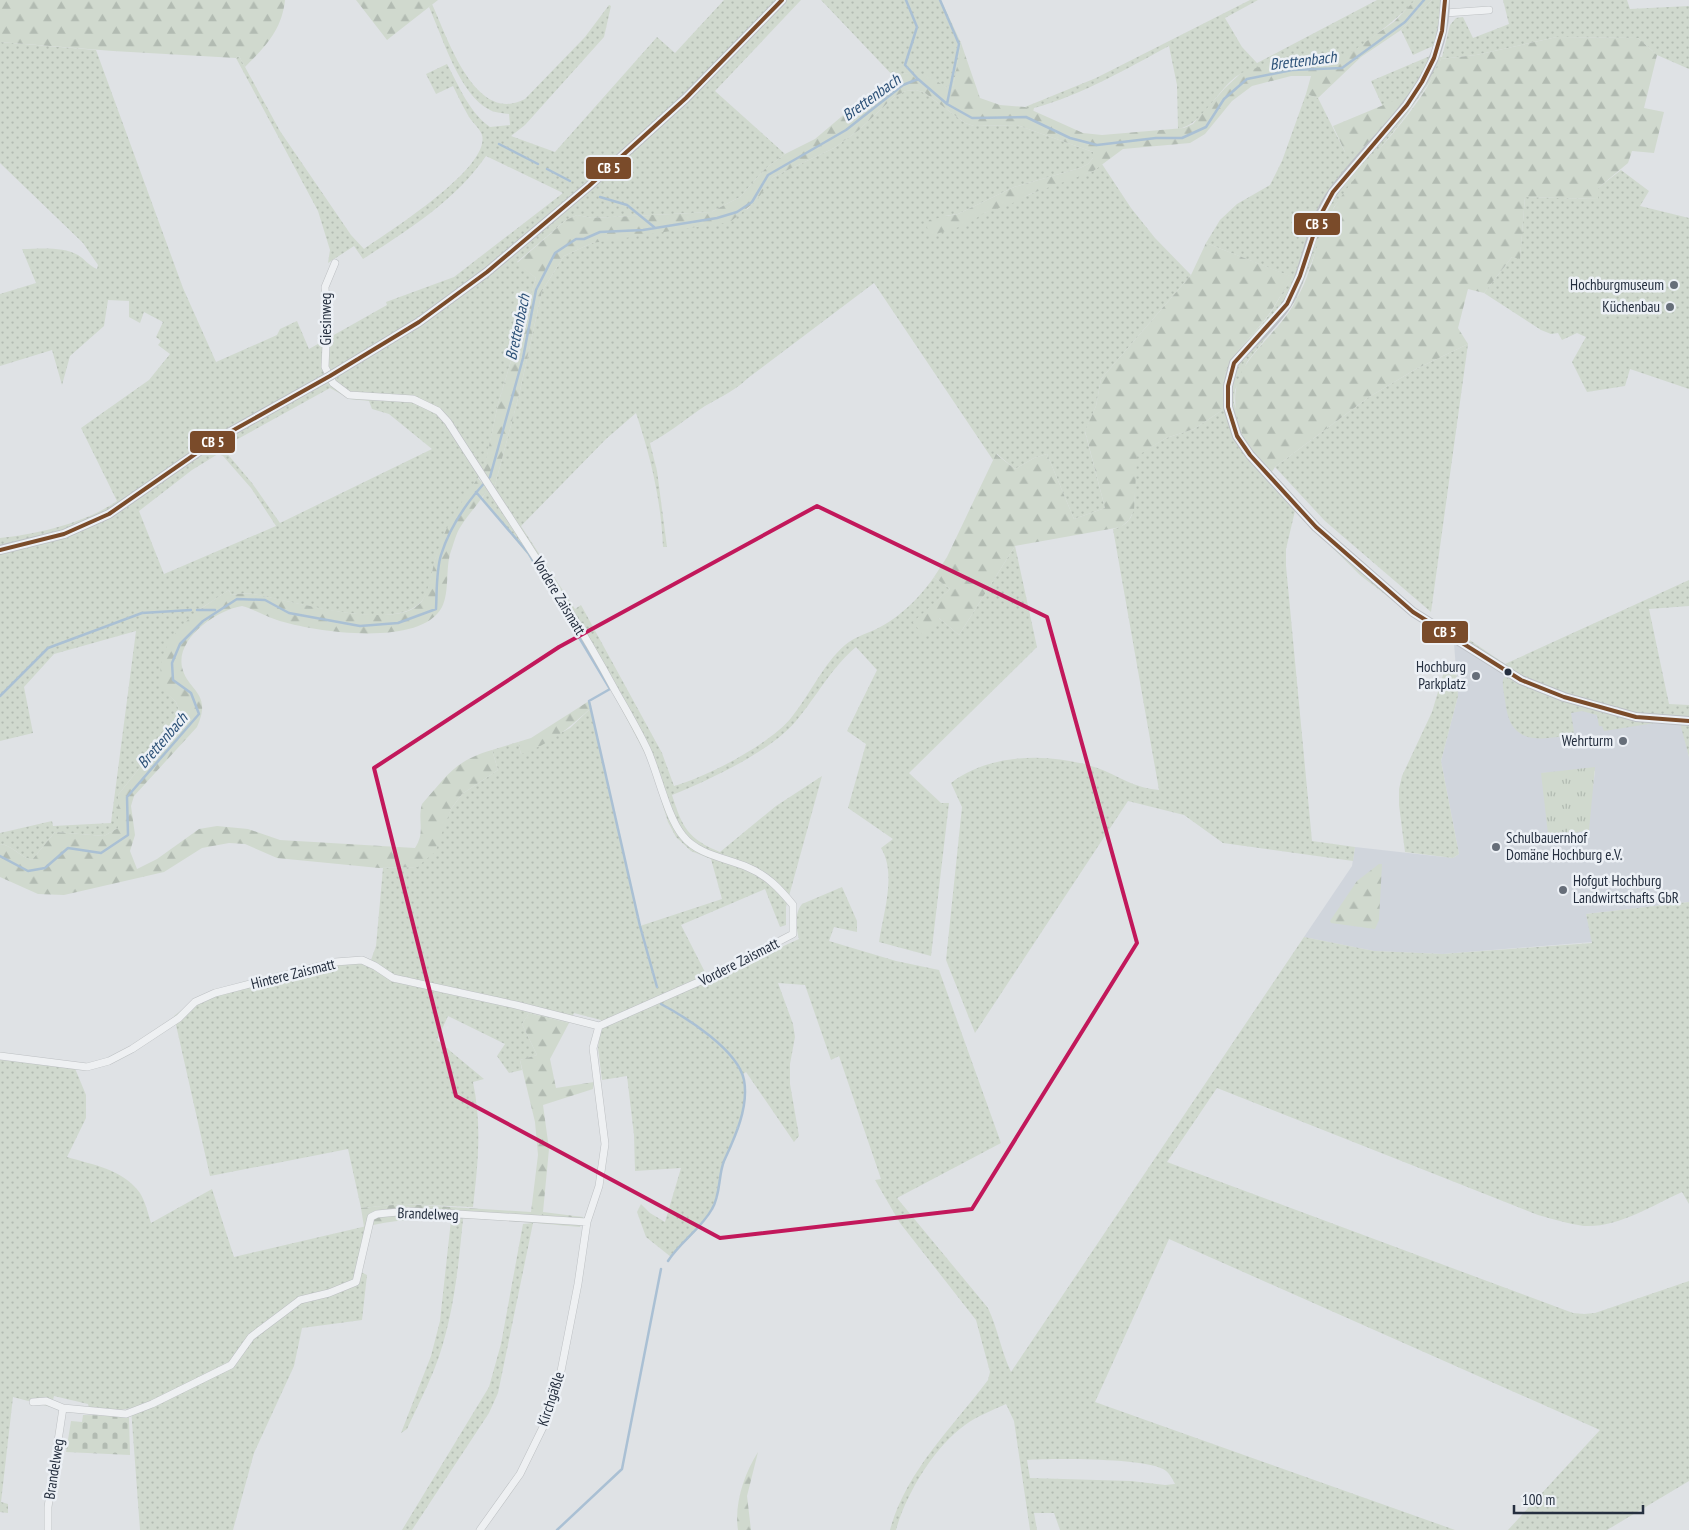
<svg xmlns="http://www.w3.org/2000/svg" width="1689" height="1530" viewBox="0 0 1689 1530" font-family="'PT Sans Narrow',sans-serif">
	<defs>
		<pattern id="grass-dots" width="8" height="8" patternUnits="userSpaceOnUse" patternTransform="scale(1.25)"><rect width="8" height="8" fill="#d0d9ce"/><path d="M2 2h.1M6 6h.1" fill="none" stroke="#b2bbb2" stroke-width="1.8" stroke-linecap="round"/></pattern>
		<pattern id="forest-firs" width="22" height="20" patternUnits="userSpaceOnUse" patternTransform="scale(1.25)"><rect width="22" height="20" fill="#d0d9ce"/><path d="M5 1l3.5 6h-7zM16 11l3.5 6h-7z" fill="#b2bbb2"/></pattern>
		<pattern id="wetland-marsh" width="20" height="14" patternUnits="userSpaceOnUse" patternTransform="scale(1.25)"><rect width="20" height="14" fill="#d0d9ce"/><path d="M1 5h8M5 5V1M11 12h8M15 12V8" fill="none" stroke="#b2bbb2"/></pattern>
		<pattern id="cemetery-stones" width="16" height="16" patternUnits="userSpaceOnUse" patternTransform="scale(1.25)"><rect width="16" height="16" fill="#d0d9ce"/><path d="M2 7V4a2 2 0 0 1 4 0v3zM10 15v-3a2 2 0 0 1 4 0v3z" fill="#b2bbb2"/></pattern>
		<pattern id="park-tufts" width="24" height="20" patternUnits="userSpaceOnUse" patternTransform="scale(1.25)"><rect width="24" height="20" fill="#d0d9ce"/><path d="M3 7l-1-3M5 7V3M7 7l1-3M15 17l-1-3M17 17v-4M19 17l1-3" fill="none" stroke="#b2bbb2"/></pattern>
	</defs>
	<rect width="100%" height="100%" fill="#dfe2e5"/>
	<!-- built -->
	<path fill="#d0d5dc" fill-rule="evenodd" d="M1454,643L1495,669L1681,723L1689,757V902L1586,914L1593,942L1443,954L1374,951L1304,937L1352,866L1355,847L1453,858L1459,854L1441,761L1458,696ZM1595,771L1593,787L1566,832L1549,834L1542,773Z"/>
	<!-- grass -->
	<path fill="url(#grass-dots)" fill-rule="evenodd" d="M724,0H801L715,91L785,154L765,169L740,197L711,212L592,218L577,215L566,220L517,262L536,278L498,404L484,471L478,478C465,502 449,526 438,552C431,567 432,589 421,602C393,633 290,600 253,594C246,592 238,594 231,595L229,590L200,609L161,687L176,702L181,716L118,795V828L104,836L55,832L32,860C20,857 12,845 0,844V833L52,821L53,826L111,823L136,631L54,654L24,687L33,733L0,741V538C38,534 85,523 117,501L81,428L149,380L170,354L158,345L161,341L156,337L163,322L144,312L140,323L129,317V301L108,300L104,326L70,356L62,385L52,350L0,366V294L36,283L22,249C39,249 62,246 78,255C85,259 89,266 97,269L98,265L83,243L0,163V42L96,50L183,288L216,362L277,335L280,329L297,321L309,349L387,305L386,302L454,277L563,193L486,156C456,200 407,231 363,259L354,246L328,263L330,250L318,211L236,58L239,56L280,131L351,235L364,249C388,232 491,168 482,135C480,129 473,123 469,117C463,107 458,96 453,86L436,94L426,74L447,64C459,86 469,112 490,127L510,125L509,114C503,113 495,113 490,110C460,96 442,36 429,7L432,4C447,36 475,126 525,99L585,37L609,5L611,6L604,37L525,125L511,136L555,152L657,37L675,53ZM330,388L350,399L369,401L372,409L389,414L432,449L280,523L252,483L225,451V446ZM218,454L223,456L251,488L276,526L164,574L139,511L192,470Z
		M821,0H939L958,44L950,84L946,88C931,76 920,71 901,74L898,81Z
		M1250,0H1258L1225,18L1242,47L1257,63L1377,0H1415C1410,9 1343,62 1335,64C1328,65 1322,63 1316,63C1307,62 1246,71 1240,74C1217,88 1205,124 1178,129L1177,85L1169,46C1126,69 1082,95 1034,108L1033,112L1025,107L1096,78Z
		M1432,0H1440C1442,17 1438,30 1433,46L1413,55L1401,30Z
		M1503,0H1627L1630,9L1689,6V69L1657,55L1638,38L1557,37L1476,55L1441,59L1436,73L1405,117L1334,207L1296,300L1247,362L1235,390L1234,403L1252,453L1319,526L1416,610L1457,636L1458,632L1505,664L1689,580V606L1649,609L1669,704L1689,705V757L1680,723H1655L1604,731L1602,726H1599L1597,715L1582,711L1571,713L1574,732L1571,735C1540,740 1512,745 1506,707C1505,697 1502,688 1503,679L1506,676L1411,614L1361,576L1295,511L1286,549V566L1312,841L1355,847L1353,861L1223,843L1184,815L1128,801L975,1033L946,960L962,807L951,783C992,751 1059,752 1105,771C1125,780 1137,788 1159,790L1113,529C1139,524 1134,500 1134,480C1134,472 1136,464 1136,456L1166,438L1194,429L1224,409C1218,361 1235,355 1263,323C1275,308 1282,292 1292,277L1206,243L1220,220L1237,204L1270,185L1282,161L1306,94L1318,98L1345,152L1398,99L1383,107L1371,81L1430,56L1442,57L1450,25L1456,18L1463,17L1473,38L1509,24Z
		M916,90L925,93L965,123L974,126L1017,125L1093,152V158L1088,164L1080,168L1014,187L958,214L945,216L984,213L1067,179L1092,172L1102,164L1131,208L1155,238L1191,275L1101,379L1096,406L1085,432L1105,508L1074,519L1047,454L1034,458L1015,469L997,454L993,460L874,283L748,378C733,393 715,399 699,410C682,422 669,433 650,443L657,471L667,547H663C661,500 651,458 636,413L606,439L521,526L575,609L581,605L662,753L674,786C707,777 770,744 791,718C810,695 823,664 845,645C855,636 870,633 882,626C901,616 922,595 934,577L950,589L913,623L939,618L959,635L1015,546L1037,647L909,773L941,803H949L931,956L879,942C883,914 897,874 881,848L893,839L848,808L866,744L847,731L877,670L856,647C831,668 817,696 796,721C770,752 709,780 672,795C682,827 688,839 720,852L776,806L822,776L786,907V925L780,927L765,889L681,925L709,980L799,939C796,928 794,914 802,904L842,887L857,921V932L834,927L829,941L896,961L939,970L1001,1143L897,1198L988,1308C998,1329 1001,1351 1011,1372L1304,937L1374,951L1443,954L1592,943L1586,914L1689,902V1204L1682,1192C1653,1205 1618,1228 1584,1226C1569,1224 1553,1219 1538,1215L1217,1088L1167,1162L1573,1313L1584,1314L1595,1313L1689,1281V1481L1607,1530H1508L1600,1430L1169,1239L1095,1402L1455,1530H1060L1054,1513H1034L1037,1530H1030L1014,1421L1006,1404C993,1410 977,1416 965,1425C934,1447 906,1494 896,1530H890C906,1471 952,1428 988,1380L990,1372L976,1320L900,1223L875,1180L881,1179L839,1056L831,1060L805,985L778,983L793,1024L795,1037L790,1064V1084L799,1136L794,1142L746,1072L742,1075C752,1107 732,1137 722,1166C718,1180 720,1195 713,1207C704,1226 685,1241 671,1257L646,1237L637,1212L641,1204L650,1213L665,1222L681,1168L635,1171L634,1135L627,1076L602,1080L598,1048L601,1020L574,1013L569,1023L529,1013L522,1024L537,1055L520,1060L522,1070L509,1073L497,1056L505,1044L448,1016L437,1040L484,1079L473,1082C482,1125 478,1164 473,1207L403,1204L361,1208L348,1149L210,1176L174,1016L196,999L363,958L371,960L376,946L383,868L417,867L442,829L451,809L462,794L498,770L492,750L518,742L521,754L570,728L591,708L640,926L722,899L711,859L691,851L676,837L668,822L649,761L613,693L528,555L482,499L487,489L495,485L519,395L542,291L564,256L592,243L748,209L773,177L834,148L859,130L895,96L906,91ZM1027,1460C1052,1458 1143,1458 1163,1469C1169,1472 1172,1478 1175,1484L1165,1485L1131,1481L1030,1478Z
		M1621,170L1649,191L1640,206L1689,218V389L1630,369L1625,386L1587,392L1572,362L1586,337L1577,333L1562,340L1558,333L1551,334L1541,330L1484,293L1512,257L1520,258L1525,197L1598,199V188Z
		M1468,344L1431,612L1325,521L1275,467L1369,397L1416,369Z
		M1446,665L1456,669L1458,696L1441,761L1459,854L1453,858L1405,852L1399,805V789L1402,776L1432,712Z
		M0,1055L74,1066L86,1095V1118L67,1157C93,1165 123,1169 140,1193C145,1201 148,1213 151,1223L212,1189L234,1257L371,1225L361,1272L367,1275L362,1320L302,1328L294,1366L254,1453L233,1530H140L131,1408L120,1410L89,1408L88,1404L54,1396L51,1407L13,1397L1,1502L8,1504V1513L0,1512Z
		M463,1219C458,1270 453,1322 434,1370C426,1390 416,1409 407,1429L401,1433L431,1356L440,1321L451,1220Z
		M533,1223L498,1393L489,1413L412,1530H402L489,1387L501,1344L523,1224Z"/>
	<!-- forest -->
	<path fill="url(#forest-firs)" d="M0,0H285C282,30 265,47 245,67L239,56L236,58L113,51L0,42Z
		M356,0H438L387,40Z
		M1415,0H1432L1401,30L1361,57L1318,98L1306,94L1311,76H1291L1252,86L1232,101L1205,134L1190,143L1123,149L1092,172L1030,194L1011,204L984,213L966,225L936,234H929L927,227L929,220L958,214L1014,187L1080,168L1088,164L1093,158V152L1017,125L974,126L965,123L925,93L916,90L906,91L895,96L859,130L834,148L773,177L756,201L730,222L592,243L564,256L542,291L519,395L495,485H492L483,474L498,404L536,278L517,263L566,220L577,215L592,218L711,212L740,197L765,169L785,154L815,139L854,106L895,85L901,74C925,70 933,78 952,92L961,43L980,98L1000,105L1025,107L1083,133L1102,135L1184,128L1193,124L1225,88L1241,73L1259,67L1287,62L1336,63L1395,21Z
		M1557,37L1638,38L1657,55L1644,108L1664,112L1654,153L1632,151L1628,163L1598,188V199L1525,197L1520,259L1512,257L1484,293L1468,289L1458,328L1468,344L1416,369L1369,397L1275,467L1270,475C1244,442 1220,402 1247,363C1262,341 1284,324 1296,300C1313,271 1317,235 1335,206C1365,159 1421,112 1441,59L1476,55Z
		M1398,99L1404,102L1363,149L1345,152L1333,126Z
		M1206,243L1293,277C1282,291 1275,308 1263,322C1236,355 1218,361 1224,409L1194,429L1166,438L1137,456L1134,510L1129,520L1121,527L1015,546L959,635L939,618L925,638L913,622L950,589L934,577L947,557L996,454L1015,469L1034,458L1047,454L1074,519L1105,508L1085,431L1096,406L1101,379L1191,275Z
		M478,478L487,489C480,503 469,513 461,526C456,533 454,543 451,551C445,568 450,591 442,607C421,648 313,632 277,620C264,616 254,609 242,606C217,610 176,638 182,667C187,691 213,692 197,727L134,796L131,806L135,835L130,851L137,869L157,859L199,829L217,826L248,829L280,840L415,848C426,831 417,821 422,804C447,776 454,761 492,750L498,770L462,794L451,809L435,852L417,867L379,868L277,858L245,844L229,843L202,848L164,872L64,895L38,894L0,877V844C12,845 20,857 32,860L55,832L104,836L118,828V795L181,716L176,702L161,688C161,680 160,671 161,664C167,630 202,607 229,590L231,595C238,594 246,592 253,594C287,599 399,634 422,601C431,586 432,566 438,550C447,523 462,501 478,478Z
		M589,701L591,708C569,728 549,745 521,754L518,742L531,738Z
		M1379,864H1382L1379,920L1375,929L1331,923L1330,921L1357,881Z
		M529,1013L569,1023L550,1059L556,1088L594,1082L593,1089L543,1105L549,1149L543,1212L583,1217L580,1227C511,1221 432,1211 364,1227L361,1208L403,1204L531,1212L538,1155L535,1122L520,1060L537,1055L522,1024Z
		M758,1452L747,1496L751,1530H738C734,1504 744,1474 758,1452Z"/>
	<!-- wetland -->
	<path fill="url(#wetland-marsh)" d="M939,0H941L961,43L952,93L946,88L950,84L958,44Z"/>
	<!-- cemetery -->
	<path fill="url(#cemetery-stones)" d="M83,1415L129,1416L130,1455L66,1452L71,1421L82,1422Z"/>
	<!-- park -->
	<path fill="url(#park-tufts)" d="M1595,767L1589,830L1568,834L1566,832L1548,834L1541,773Z"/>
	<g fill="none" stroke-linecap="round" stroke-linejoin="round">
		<!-- stream -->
		<path stroke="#aac0d4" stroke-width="2.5" d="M906,0L917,27L905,65L918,79
			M940,0L959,44L947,104
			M499,144L538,164
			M547,169L570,181
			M600,197L627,205L654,227
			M476,492L529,554L610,689L589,701L640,926L657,987
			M197,610H215
			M0,696L48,648L142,613L191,610
			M0,856L28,871L45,868L68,848L101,853L128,835L127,797L199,714L191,693L173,680L172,663L180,644L203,621L237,599L265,600L289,613L360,626L398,623L436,609C437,592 436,571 441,555C450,526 469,499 490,477L523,358L536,290L555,253L576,239H584L600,232L643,230L717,218L737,212L752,202L768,175L846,130L903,85L918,79L947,104L972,118L1026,117L1070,138L1097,145L1156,138H1182L1206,127L1224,99L1247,79L1292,70L1342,68L1405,22L1424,0
			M661,1004C687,1018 738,1050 744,1080C749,1107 735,1137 724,1161C718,1176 721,1194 712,1209C701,1229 680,1242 668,1261
			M557,1530L622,1469L661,1269"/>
		<defs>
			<path id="street" d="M1445,13L1489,10
				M335,263L325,287L327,321L325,367L333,383L349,395L413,399L438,411L448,422C505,512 566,599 616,692C627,711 638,730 647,749C658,773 667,817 683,836C698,855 726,858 747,867C767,875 780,889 793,905V934L712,976L599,1026
				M0,1056L87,1067L109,1061L132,1049L179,1018L195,1002L215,993L335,962L362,960L375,966L393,978L516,1005L599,1026
				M33,1402L46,1401L63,1408L126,1414L152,1404L231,1365L251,1337L300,1300L329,1293L356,1282L371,1217L377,1214L409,1211L587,1222
				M48,1530V1507L63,1408
				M480,1530L520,1474L546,1421L561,1371L578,1284L587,1222L599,1186L605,1144L593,1048L599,1026"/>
		</defs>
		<!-- street casing -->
		<use href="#street" stroke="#bdc0c3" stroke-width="8"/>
		<!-- street -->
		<use href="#street" stroke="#eef0f2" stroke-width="7"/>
		<!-- secondary -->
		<path stroke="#bdc0c5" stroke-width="10" d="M1445,0C1445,87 1380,128 1333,192C1309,224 1308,269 1287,304C1273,326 1251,343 1234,363L1228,386V407L1237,436L1250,455L1316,527L1413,612L1521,680L1564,697L1636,717L1689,721
			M0,550L64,534L109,514L214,441L330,376L419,322L487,272L589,186L686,98L782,0"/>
		<defs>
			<path id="bus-1" d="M1445,0L1442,31L1434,58L1422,82L1407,105L1333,192L1319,218L1300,276L1287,304L1234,363L1228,386V407L1237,436L1250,455L1316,527L1413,612L1521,680L1564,697L1636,717L1689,721
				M0,550L64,534L109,514L214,441L330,376L419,322L487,272L589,186L686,98L782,0"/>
		</defs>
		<!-- bus-1 casing -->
		<use href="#bus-1" stroke="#ecf0f5" stroke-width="8"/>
		<!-- bus-1 -->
		<use href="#bus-1" stroke="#7a4b2a" stroke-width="4"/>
	</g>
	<!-- marked area -->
	<path fill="none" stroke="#c2185b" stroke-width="4" stroke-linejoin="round" d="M817,506L1047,617L1137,943L972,1209L720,1238L456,1096L374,768L559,647Z"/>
	<!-- markers -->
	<g fill="#666e79" stroke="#ecf0f5" stroke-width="2">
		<circle cx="1674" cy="285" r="5"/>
		<circle cx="1670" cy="307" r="5"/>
		<circle cx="1476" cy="676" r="5"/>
		<circle cx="1623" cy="741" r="5"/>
		<circle cx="1496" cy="847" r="5"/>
		<circle cx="1563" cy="890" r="5"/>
	</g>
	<circle fill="#252f3f" stroke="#ecf0f5" stroke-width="2" cx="1508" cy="672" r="4.5"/>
	<g text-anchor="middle" stroke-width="5" stroke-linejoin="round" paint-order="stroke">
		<!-- poi labels -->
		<g font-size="15" fill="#252f3f" stroke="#ecf0f5" text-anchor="end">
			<text x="1664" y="290">Hochburgmuseum</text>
			<text x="1660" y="312">Küchenbau</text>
			<text x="1466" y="672">Hochburg<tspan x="1466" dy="17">Parkplatz</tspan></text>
			<text x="1613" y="746">Wehrturm</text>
			<text x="1506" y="843" text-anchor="start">Schulbauernhof<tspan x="1506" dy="17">Domäne Hochburg e.V.</tspan></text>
			<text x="1573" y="886" text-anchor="start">Hofgut Hochburg<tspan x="1573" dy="17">Landwirtschafts GbR</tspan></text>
		</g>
		<!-- street labels -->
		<g font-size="15" fill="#252f3f" stroke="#ecf0f5">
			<text transform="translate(326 319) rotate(-90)" y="5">Giesinweg</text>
			<text transform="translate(559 596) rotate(59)" y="5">Vordere Zaismatt</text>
			<text transform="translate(739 962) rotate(-27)" y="5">Vordere Zaismatt</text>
			<text transform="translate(293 974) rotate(-14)" y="5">Hintere Zaismatt</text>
			<text transform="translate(428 1214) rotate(2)" y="5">Brandelweg</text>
			<text transform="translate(551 1399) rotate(-72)" y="5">Kirchgäßle</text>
			<text transform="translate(54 1469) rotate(-81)" y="5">Brandelweg</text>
		</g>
		<!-- water labels -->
		<g font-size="16" font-style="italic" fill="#2b5077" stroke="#ecf0f5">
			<text transform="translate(1303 60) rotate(-7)" y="6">Brettenbach</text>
			<text transform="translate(871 97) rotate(-36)" y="6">Brettenbach</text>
			<text transform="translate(517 327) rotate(-78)" y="6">Brettenbach</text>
			<text transform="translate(162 740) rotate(-49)" y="6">Brettenbach</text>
		</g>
	</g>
	<g stroke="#ecf0f5" stroke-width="2">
		<rect x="585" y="156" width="47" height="24" rx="5" fill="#7a4b2a"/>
		<rect x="1293" y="212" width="48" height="24" rx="5" fill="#7a4b2a"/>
		<rect x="189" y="430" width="47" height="24" rx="5" fill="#7a4b2a"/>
		<rect x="1421" y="620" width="48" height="24" rx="5" fill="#7a4b2a"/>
	</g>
	<g font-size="14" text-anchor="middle" font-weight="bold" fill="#fff">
		<text x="609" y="173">CB 5</text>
		<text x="1317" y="229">CB 5</text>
		<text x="213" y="447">CB 5</text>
		<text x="1445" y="637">CB 5</text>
	</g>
	<!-- scale -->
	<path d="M1514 1505v8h129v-8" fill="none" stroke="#252f3f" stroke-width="2.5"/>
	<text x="1522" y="1505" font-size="15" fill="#252f3f" stroke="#ecf0f5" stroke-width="4" paint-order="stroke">100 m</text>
</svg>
